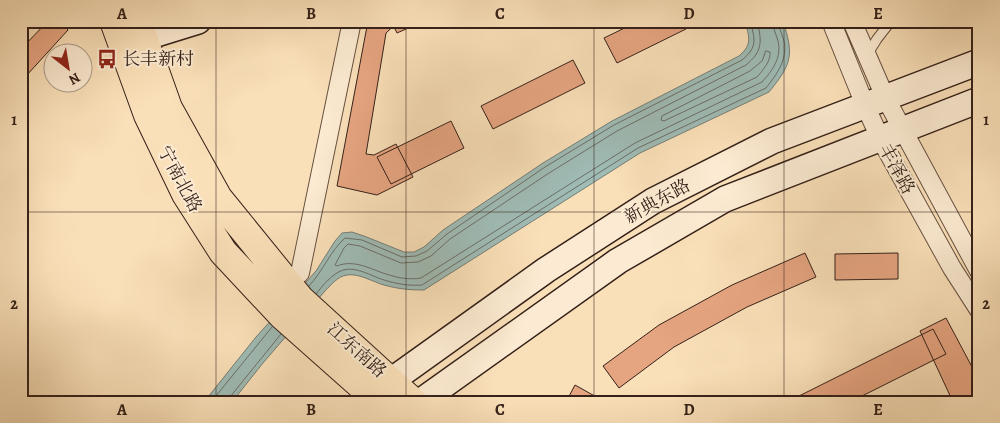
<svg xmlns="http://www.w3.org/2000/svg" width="1000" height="423" viewBox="0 0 1000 423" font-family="Alegreya,'Noto Serif SC',serif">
	<rect width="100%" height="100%" fill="#fae0b9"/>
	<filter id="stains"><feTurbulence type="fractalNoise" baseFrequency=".004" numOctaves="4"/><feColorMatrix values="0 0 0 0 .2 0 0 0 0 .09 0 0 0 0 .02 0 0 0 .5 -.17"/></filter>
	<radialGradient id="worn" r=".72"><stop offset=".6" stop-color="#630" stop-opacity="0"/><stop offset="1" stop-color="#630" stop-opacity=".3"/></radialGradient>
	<!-- water -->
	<path fill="#9fbcb6" stroke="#747e77" d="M745,21H783C794,55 792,64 769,92L640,153L424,290C410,290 398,289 384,285C373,282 359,273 347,275C338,276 331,285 325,291L263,363L232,402H204L256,337L316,271L335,241L342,233L352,232L364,236L404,252H414L424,247L443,230L543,163L612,121L739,56C753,44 749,37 745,21Z"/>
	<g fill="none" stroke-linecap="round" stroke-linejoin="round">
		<!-- shore -->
		<path stroke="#6a6e68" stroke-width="1" d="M757,21C762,41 763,51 746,65L617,131L549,173L450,239L431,256L418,262L401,263L360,246L348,244L344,248L335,265L337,266C354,259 370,269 386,274C398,278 409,280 421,278L635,143L762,82C772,71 782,58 778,41C776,34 773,28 772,21
			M766,51L770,52C771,61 763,70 757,77L664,121L661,120L662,116L750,71L762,61Z
			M309,286C323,271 331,250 345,238L362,240L402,257L416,256L427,251L447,234L545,167L614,125L742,60C758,47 755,39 750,21
			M316,294C323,285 332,274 343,270C356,266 371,276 384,280C397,284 409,286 422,285L638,148L766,88C777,74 788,59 784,41C782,34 779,28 778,21
			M211,402L272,327
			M229,402L230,397L281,334"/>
	</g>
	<!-- building -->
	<path fill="#e6a581" stroke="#342019" d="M48,21H59L68,30L26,76L21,72V49Z
		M368,21H399L386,33L366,154L374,155L396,144L413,177L377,195L337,186Z
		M391,21H424L397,33Z
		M639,21H682L686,29L617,63L604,38Z
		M573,60L585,83L493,129L481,106Z
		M451,121L464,148L391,184L377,157Z
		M805,253L816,277L747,307L674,347L619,388L603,366L659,325L732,285Z
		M898,253V279L835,280V254Z
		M946,318L979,380V402H953L920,331Z
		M933,329L946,354L850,402H799L797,397Z
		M575,385L600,399L599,402H566Z"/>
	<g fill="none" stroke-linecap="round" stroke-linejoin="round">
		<defs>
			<path id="lane" d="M867,55L877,39L891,21"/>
			<path id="street" d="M831,21L865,105L880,138L952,268L979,310
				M852,21L885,97L979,271
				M287,283L300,273L352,21"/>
			<path id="secondary" d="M143,38L198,21
				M377,395L391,381L546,270L653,201L772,141L979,62
				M420,402L618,261L725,199L979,100"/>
			<path id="primary" d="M114,21L148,115L186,194L223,252L282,315L380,402
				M137,21L168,108L218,198L300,299L413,402"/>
		</defs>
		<!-- lane casing -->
		<use href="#lane" stroke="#665041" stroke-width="11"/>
		<!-- street casing -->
		<use href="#street" stroke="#665041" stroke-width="20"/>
		<!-- secondary casing -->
		<use href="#secondary" stroke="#342019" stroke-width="28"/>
		<!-- primary casing -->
		<use href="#primary" stroke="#342019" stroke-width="30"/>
		<!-- lane -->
		<use href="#lane" stroke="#fcebd2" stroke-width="9"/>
		<!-- street -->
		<use href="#street" stroke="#fcebd2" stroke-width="18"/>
		<!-- secondary -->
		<use href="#secondary" stroke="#fcebd2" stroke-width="25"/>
		<!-- primary -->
		<use href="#primary" stroke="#fae0b9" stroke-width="28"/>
	</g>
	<!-- grid -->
	<path fill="none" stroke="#342019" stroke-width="1" stroke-opacity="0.55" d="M216,21V402M406,21V402M594,21V402M784,21V402M21,212H979"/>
	<!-- icons -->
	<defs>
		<symbol id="bus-bare" viewBox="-9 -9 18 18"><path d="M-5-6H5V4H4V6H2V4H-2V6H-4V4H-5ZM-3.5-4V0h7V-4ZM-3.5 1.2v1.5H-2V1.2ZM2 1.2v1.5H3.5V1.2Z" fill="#8f2418" stroke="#fcebd2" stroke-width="2.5" paint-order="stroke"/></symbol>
	</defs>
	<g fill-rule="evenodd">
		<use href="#bus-bare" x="93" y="45" width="28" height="28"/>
	</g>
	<g text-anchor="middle" stroke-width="4" stroke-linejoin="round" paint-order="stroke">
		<!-- poi labels -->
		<g font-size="18" fill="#342019" stroke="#fcebd2" text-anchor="start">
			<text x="122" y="65">长丰新村</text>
		</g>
		<!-- street labels -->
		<g font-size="18" fill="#342019" stroke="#fcebd2">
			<text transform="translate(897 169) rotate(61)" y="6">丰泽路</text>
			<text transform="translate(180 179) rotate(62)" y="6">宁南北路</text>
			<text transform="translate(657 201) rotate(-29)" y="6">新典东路</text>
			<text transform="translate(357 350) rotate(42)" y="6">江东南路</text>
		</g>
	</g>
	<!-- margin -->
	<rect width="1000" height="423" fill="none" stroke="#fae0b9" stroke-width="55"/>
	<!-- north arrow -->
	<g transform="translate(68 68) rotate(149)"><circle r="24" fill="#fcebd2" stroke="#ac9a88"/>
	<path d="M0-4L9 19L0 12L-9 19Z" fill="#8f2418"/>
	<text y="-8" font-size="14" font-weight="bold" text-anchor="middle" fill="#342019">N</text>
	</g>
	<rect x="28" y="28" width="944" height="368" fill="none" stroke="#342019" stroke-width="2"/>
	<g font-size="16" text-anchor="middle" font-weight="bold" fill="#342019">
		<text x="122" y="19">A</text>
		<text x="311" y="19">B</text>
		<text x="500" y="19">C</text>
		<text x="689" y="19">D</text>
		<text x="878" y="19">E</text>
		<text x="14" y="125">1</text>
		<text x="986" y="125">1</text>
		<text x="14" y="309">2</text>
		<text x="986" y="309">2</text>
		<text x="122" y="415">A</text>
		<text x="311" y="415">B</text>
		<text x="500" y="415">C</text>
		<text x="689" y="415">D</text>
		<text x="878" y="415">E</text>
	</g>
	<rect width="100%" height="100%" filter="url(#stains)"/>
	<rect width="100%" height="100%" fill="url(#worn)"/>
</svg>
